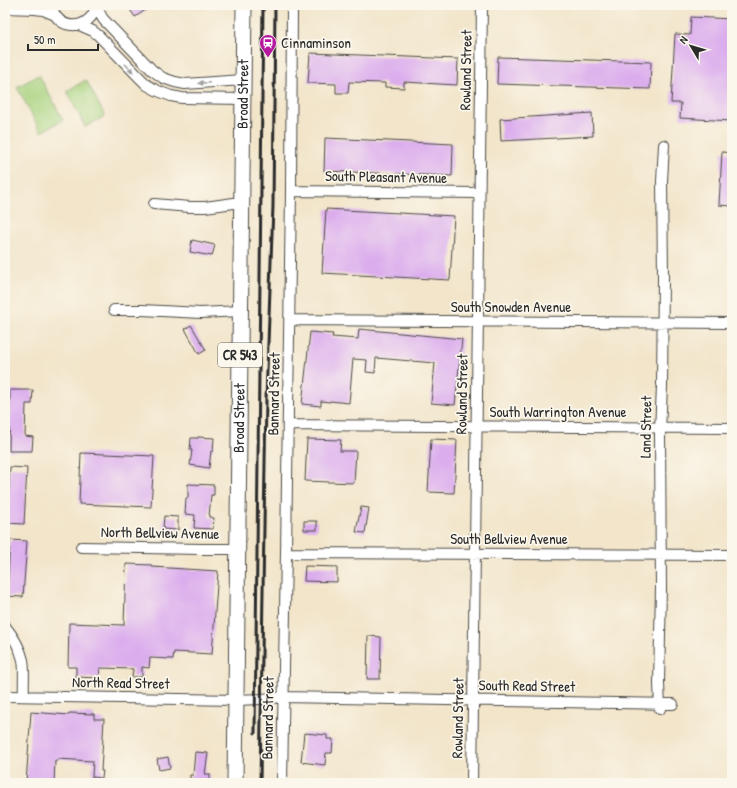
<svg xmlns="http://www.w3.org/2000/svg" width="737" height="788" viewBox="0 0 737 788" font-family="'Patrick Hand',sans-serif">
	<rect width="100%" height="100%" fill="#fbf7ec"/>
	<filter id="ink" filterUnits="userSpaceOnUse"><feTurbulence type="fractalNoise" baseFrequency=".025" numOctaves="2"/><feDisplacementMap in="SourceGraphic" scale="8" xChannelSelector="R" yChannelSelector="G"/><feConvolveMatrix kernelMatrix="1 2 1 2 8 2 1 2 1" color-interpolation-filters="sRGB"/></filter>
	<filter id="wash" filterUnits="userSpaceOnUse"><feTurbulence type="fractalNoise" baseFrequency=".012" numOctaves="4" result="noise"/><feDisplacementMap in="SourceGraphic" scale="16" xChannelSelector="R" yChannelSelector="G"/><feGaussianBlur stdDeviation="0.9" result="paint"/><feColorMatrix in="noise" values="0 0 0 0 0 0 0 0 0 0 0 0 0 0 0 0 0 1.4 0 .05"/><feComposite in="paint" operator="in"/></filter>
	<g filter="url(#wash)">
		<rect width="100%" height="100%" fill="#f2e5ca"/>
		<!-- green -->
		<path fill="#a8d27e" stroke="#6a7e54" d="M39,75L63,120L41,132L17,87Z
			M86,80L105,116L85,127L67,91Z"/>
		<g id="blocks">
			<!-- building -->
			<path fill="#dbaded" d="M127,5H153L135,17Z
				M691,17L732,19V121L680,118L681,103H671L675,34L690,35Z
				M310,53L458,59L457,85L404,82V88L385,87V83L349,82L348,93H336V84L308,83Z
				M498,57L651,62L650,89L497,84Z
				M592,113L593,136L501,141L500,119Z
				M325,138L453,144L452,176L324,171Z
				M722,152L732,153V206L719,205Z
				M326,209L454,216L450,280L322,273Z
				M192,240L215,245L212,256L190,252Z
				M191,325L206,350L199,354L185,329Z
				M359,329L462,339L455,405L431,403L435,363L376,358L375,373L366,372L367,360L353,359L349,403L330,401V402L321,401V406L302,404L310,332L333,334L332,337L358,339Z
				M10,390H33L32,404H26L25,436L33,437L32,451H9Z
				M198,437L214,438L213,451H211L209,468L190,465L192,450H190L191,438H198Z
				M307,439L341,440L340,451H356L354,483L305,481Z
				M431,439L457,440L454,493L428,492Z
				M81,453L154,456L151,507L79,504Z
				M10,467L27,468L24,524L7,523Z
				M188,484L214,485V495H211L209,517L214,518L213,529L194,528L195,515L185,514L186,498H188Z
				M361,507L369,508L365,533L356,532Z
				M164,516L178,517V530L163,529Z
				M304,521H317V530H304Z
				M10,540L27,541L23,597L7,596Z
				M126,564L152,565V567L218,571L212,654L174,652L173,659L150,658L149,668L142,667V677H132L133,669L100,668L99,678L76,677V667H68L69,623L124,625Z
				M305,566L337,567V582L304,581Z
				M368,636L381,637L380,679H367Z
				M31,712L69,715V713L94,714V719H104L101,771H103L102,778L92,777L93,761L57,759V761H55L54,783H26Z
				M304,733L327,735V739H333L332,753H326L325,765L301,762Z
				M195,752L208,753L205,774H210V783H190V775H193Z
				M168,757L170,768L159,770L157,759Z"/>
		</g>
	</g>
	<g filter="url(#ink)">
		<use href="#blocks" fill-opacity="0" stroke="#494743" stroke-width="1"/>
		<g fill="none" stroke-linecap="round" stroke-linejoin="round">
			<defs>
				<path id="street" d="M52,5C55,32 92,32 96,5
					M96,6L103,19L152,70L163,78L175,82L185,84L243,80
					M5,8L35,9L43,10L55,15
					M79,25L93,31L99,36L138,76L147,85L158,91L171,96L182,98L242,99
					M291,191L479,193
					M154,204L190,207H205L241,202
					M114,310H142L201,313L240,311
					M290,320L732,323
					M288,425L732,428
					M81,547L202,549H237
					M286,553L732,555
					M5,626C13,636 20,647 23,660C25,671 23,685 24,696
					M6,696L236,700L262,699L283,697L673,704
					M660,709L659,683L661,588L660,432L662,386L663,276L662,181L664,145
					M282,783L286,553L291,191L292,5
					M472,783L482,5"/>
				<g id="primary">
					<path id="s1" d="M235,783L244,5"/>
				</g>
			</defs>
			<!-- street casing -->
			<use href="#street" stroke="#494743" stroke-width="12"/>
			<!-- primary casing -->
			<use href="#primary" stroke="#494743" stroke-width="17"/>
			<!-- street -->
			<use href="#street" stroke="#fff" stroke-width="10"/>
			<!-- primary -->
			<use href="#primary" stroke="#fff" stroke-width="15"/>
			<!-- rail -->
			<path stroke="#2b2b2b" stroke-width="3" d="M255,733L263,5
				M260,783L266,399L273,206L275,5"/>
		</g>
		<!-- one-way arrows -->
		<defs><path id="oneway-solid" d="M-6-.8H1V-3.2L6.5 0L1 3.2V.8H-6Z"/></defs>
		<g fill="#a0a0a0">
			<use href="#oneway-solid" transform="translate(129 68) rotate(46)"/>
			<use href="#oneway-solid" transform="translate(204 83) rotate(177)"/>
		</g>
	</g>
	<!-- icons -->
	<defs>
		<symbol id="station-pin" viewBox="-11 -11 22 30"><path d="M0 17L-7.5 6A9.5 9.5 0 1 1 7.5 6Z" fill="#b5179e" stroke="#fbf7ec"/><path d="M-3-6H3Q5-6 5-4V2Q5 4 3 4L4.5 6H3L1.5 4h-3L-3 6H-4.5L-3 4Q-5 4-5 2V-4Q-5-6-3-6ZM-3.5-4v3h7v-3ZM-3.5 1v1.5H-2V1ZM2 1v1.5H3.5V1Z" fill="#fff"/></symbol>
	</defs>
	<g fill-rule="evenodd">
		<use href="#station-pin" x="258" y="33" width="20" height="27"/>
	</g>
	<g text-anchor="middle" stroke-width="3.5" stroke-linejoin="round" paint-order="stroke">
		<!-- shield labels -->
		<rect fill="#fbf7ec" stroke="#696865" stroke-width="1" x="218" y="343" width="44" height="24" rx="3"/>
		<g font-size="14" font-weight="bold" fill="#2b2b2b">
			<text x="240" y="360">CR 543</text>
		</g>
		<!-- poi labels -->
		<g font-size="15" fill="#2b2b2b" stroke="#fbf7ec" text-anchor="start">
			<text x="281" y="48">Cinnaminson</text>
		</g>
		<!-- street labels -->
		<g font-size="15" fill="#2b2b2b" stroke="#fbf7ec">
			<text transform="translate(466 70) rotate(-89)" y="5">Rowland Street</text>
			<text dy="5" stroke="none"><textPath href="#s1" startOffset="689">Broad Street</textPath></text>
			<text transform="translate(386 177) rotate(1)" y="5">South Pleasant Avenue</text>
			<text x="511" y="312">South Snowden Avenue</text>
			<text transform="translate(274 394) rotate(-89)" y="5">Bannard Street</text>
			<text transform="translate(462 394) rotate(-89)" y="5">Rowland Street</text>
			<text x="558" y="417">South Warrington Avenue</text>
			<text dy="5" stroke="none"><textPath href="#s1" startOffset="365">Broad Street</textPath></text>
			<text transform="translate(646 427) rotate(-89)" y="5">Land Street</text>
			<text transform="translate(160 533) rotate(1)" y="5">North Bellview Avenue</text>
			<text x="509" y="544">South Bellview Avenue</text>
			<text transform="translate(121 683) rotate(1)" y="5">North Read Street</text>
			<text transform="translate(527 686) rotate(1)" y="5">South Read Street</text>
			<text transform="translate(268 718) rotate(-89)" y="5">Bannard Street</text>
			<text transform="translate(458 718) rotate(-89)" y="5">Rowland Street</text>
		</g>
	</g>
	<!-- margin -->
	<rect width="737" height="788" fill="none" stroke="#fbf7ec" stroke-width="20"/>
	<!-- north arrow -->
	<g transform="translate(691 46) rotate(308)" stroke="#fbf7ec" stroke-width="3" paint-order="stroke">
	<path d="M0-3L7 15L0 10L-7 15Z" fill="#2b2b2b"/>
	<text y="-6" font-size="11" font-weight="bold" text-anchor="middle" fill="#2b2b2b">N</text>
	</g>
	<!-- scale -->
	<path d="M28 44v6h70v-6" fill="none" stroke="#2b2b2b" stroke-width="2"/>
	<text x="34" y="44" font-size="12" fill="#2b2b2b" stroke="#fbf7ec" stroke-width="3" paint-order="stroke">50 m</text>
</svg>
